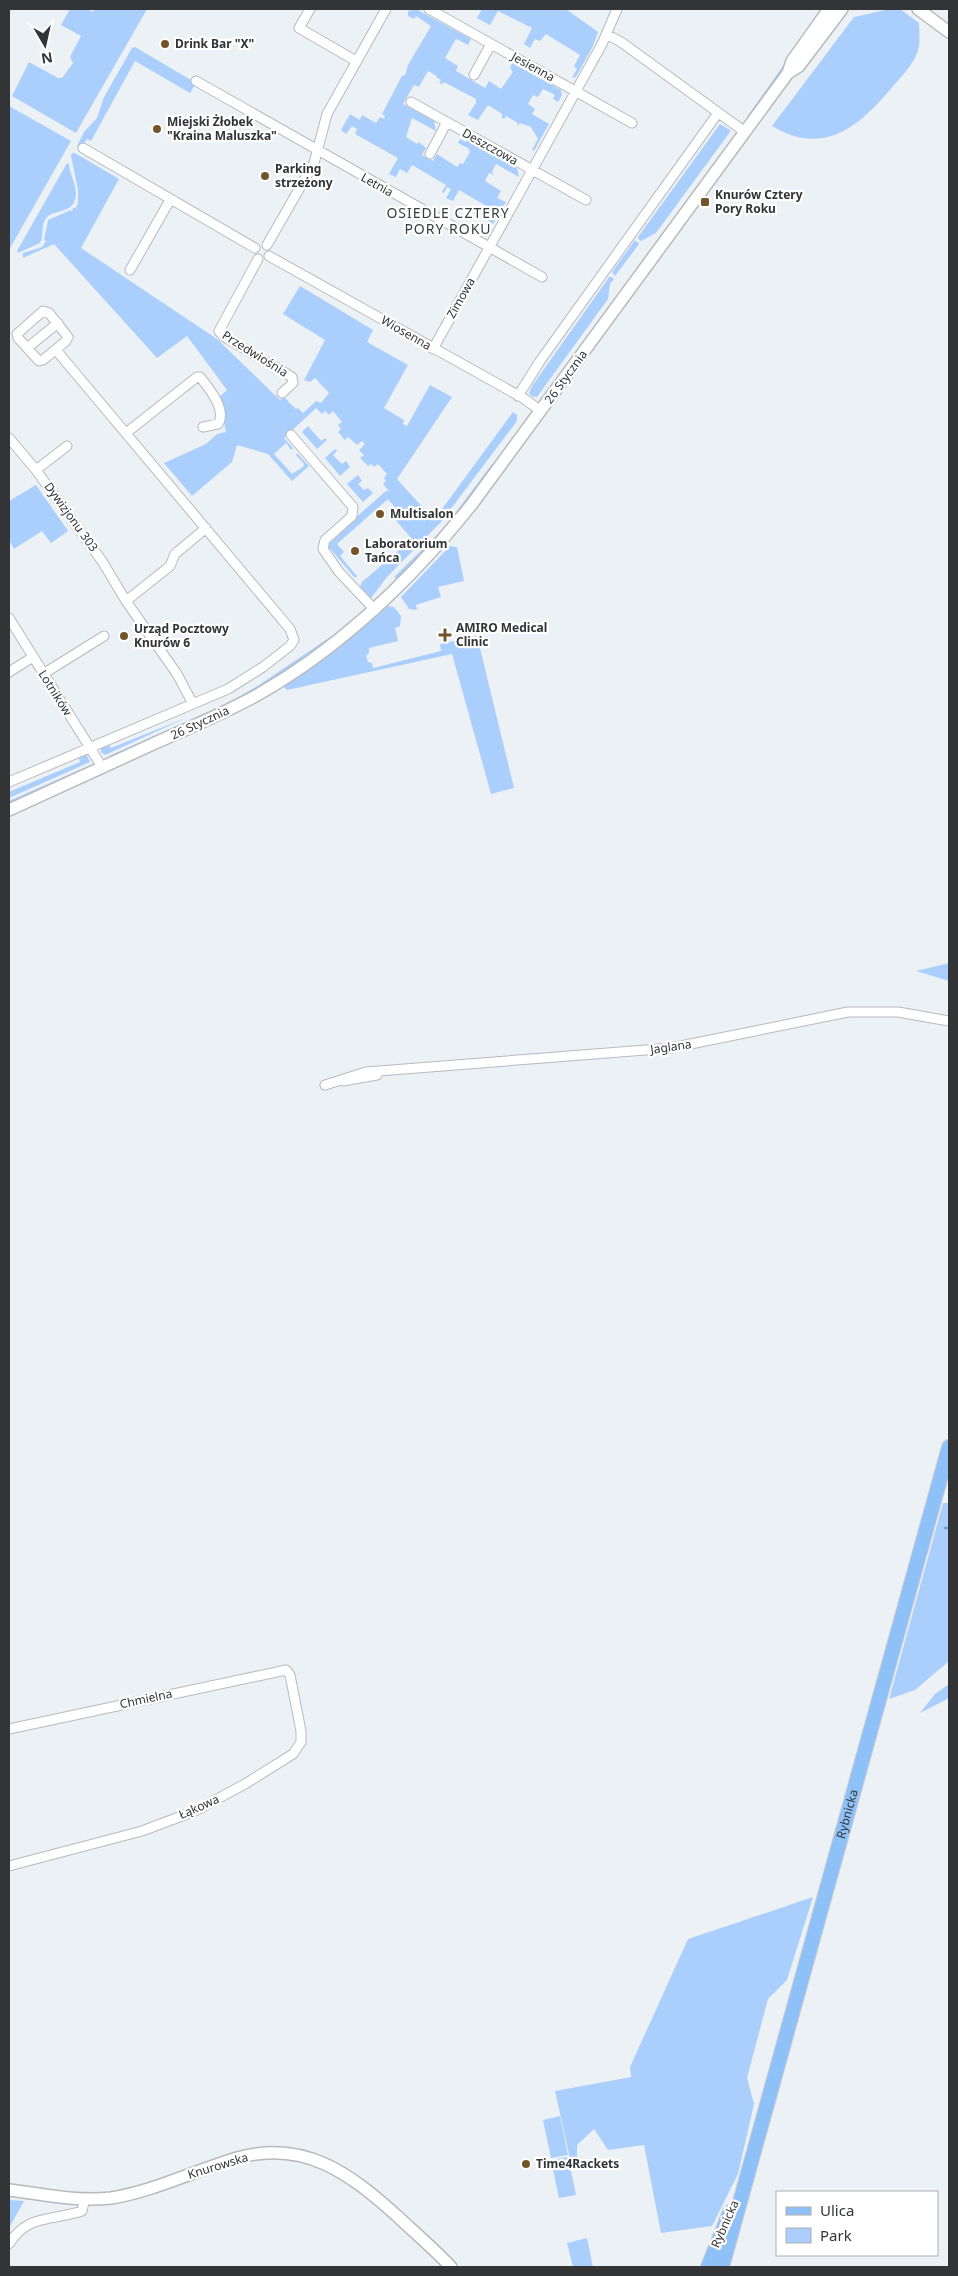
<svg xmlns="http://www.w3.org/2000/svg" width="958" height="2276" viewBox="0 0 958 2276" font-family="'Noto Sans',sans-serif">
	<rect width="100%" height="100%" fill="#ecf1f6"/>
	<!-- green -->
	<path fill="#abcffc" d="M70,9H87L93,12L95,9H147L76,133L12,96L29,62L58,78H62L73,63L70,57L81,36L61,25Z
		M416,9L471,39L468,45L456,39L445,58L458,66L456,71L485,88L489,81L501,89L513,72L510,68L512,63L561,90L562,95L558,102L553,99L555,95L543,89L538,97L533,95L528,104L535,109L532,114L549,124L534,151L532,150L538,139L531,127L520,123L517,127L518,123L506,116L504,119L502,118V114L488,105L478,120L468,115L476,103V99L444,82L442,84L439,83L441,80L436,77L437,76L428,71L419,87L414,85L403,104L434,121L436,131L412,118L406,137L417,144L419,142L426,148L422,155L433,161L437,154L457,167L460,163L463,164L470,152L468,148L458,143L460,139L466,142L468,140L517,168L519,177L496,164L492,172L494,175L489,173L485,181L501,191L497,198L506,202L493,224L488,221L493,210L459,190L453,201L446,198L451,189L447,187L444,193L442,192L446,185L412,165L407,173L400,169L396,177L389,174L398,158L355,134L357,129L352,126L346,134L341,130L350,114L360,120L362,115L376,123L380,117L384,119L385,116L382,114L402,76L405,75L408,65L431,26L416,16L414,19L408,16V11Z
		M482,9H566L598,32L593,46L576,77L572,78L577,69L574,66L580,55L546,34L540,41L535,39L530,48L524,44L532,28L498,11L490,25L477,18Z
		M823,9H826L748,118L747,117Z
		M890,9H900L919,23C919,30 920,38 919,46C917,60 904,74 895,84C861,125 825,158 772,126L854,17Z
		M135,47L196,83L190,93L135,61L91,141L87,139L80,150L77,146L84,132L97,118L104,97L132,48Z
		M9,106L71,141L9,250Z
		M720,124L730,130V132L656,233L641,241L639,240L638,237Z
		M72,153H75L119,179L81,248L217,339L280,400L284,397L296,409L298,408L303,413L316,401L321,403L329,393L315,378L310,382L304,380L325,340L283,314L300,286L373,330L367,342L408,365L384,408L404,420L403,424L407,426L430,385L452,397L397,479L434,520L513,412L517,415V421L441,522L387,577L371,598L360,587L362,582L412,539L391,515L397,510L388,499L337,544L344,552L340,556L357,576L355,578L327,545L339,535L338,533L386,491H389L383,484L386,481L384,478L387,474L378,464L374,467L371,464L368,466L360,458L364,455L359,450L365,444L362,441L357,445L348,437L345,440L338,432L341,429L338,425L342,422L333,411L329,415L325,411L322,414L316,408L284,438L293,448L291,450L286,443L274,454L292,474L303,467L304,464L296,455L297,453L309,466L292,481L268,454L237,445L232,462L192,496L164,463L206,444L217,434L226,432L219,397L227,390L187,336L157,358L54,244L23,258V253L42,247L46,241L44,240L48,220L71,210L72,212L73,208L77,207L76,204L78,205V190L71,156Z
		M67,163L69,164C70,176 80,190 74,202C69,214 51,209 45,220C41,227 44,236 40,243L18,253L17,251Z
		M635,240L639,244L615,276L612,272Z
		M610,276L614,279L610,284L608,299L537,397L531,396L529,393L532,386Z
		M308,426L321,441L325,438L327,440L317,449L302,432Z
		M335,449L337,451L333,455L342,464L346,461L350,467L340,476L325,458Z
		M492,464L494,468L448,528L399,582L394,577L444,528Z
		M358,475L362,481L358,484L364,490L368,488L373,493L363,502L347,484Z
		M36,485L68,531L51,543L42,531L14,549L9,540V501Z
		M450,546L457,547L464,581L438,587L441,597L416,605L417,610L409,609L401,597Z
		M388,606L394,607L401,616L400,626L395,628L398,641L369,648V653L366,656L368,662L372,663L373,668L441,651L440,644L477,636L514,788L491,794L452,654L287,690L283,686L356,634Z
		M348,625C279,687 192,721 109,759V756L230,702L259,685Z
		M188,717L105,755L101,752V746L108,743L111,748Z
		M86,753L90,762L9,798V792L80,762L78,756Z
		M86,767L89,766V769L9,805V801Z
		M949,963V981L916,971Z
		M943,1503H949V1661L915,1690L889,1699Z
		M949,1684V1698L920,1713L935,1694Z
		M813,1897L787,1980L768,1999L747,2078L754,2104L738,2174L712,2226L661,2233L644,2145L608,2150L594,2129L577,2145V2167L572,2168L555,2091L631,2077L630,2067L688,1939Z
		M560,2116L568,2155L551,2158L543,2120Z
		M568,2157L576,2195L559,2198L551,2160Z
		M9,2200L24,2201L9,2228Z
		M587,2238L593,2267H573L567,2243Z"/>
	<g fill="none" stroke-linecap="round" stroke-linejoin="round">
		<!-- stream -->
		<path stroke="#69a0e2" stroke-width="2.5" d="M945,1528H949"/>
		<defs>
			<path id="minor" d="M310,9L299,28L356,61
				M429,9L632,123
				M606,34L621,42L745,132
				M474,75L491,44
				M196,81L542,277
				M411,102L586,200
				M83,148L255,248
				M430,154L447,122
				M267,245L314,163L327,114L386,9
				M269,256L523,398L541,411
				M258,259L219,331L223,336L292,377L293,383L282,393
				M130,270L170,200
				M43,311L49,313L68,337L66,341L43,360L39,361L18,338L17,334Z
				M27,348L58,323
				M433,349L602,44L617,9
				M518,396L540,361L718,113
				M126,433L197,377H200C209,388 227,410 218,424L203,427
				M291,435L353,507L352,516L325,540L323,549L339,572L375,610
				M9,438L36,470L102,561L126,601L177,674L193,704
				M36,470L67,446
				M126,601L170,566L175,554L206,528
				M9,618L102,767
				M9,672L33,657
				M43,674L104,636
				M9,782L228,689L263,667L290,646L294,640L290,629L56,350
				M343,1081L377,1075
				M325,1085L366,1072L671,1048L848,1012H898L949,1021
				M9,1729L286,1670L290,1675L301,1731V1742L293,1754L245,1784L195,1811L142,1831L9,1866
				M9,2244C27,2214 52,2221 82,2211L85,2198"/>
			<path id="tertiary" d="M918,9L949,32
				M788,73L799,66L842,9
				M9,810C57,788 105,766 153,744C189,728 225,713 259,694C343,646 412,579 472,504L788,73L792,61L829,9
				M9,2190C42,2194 78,2202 111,2198C151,2192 197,2170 237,2158C304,2139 349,2173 396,2215C414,2232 434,2249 451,2267"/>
			<g id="primary">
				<path d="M708,2267L730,2212"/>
				<path id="s1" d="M722,2267L949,1447"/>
			</g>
		</defs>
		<!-- minor casing -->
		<use href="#minor" stroke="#b6babf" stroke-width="11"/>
		<!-- tertiary casing -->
		<use href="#tertiary" stroke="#b6babf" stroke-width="14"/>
		<!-- primary casing -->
		<use href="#primary" stroke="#cececf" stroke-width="16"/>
		<!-- minor -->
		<use href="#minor" stroke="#fff" stroke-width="9"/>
		<!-- tertiary -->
		<use href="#tertiary" stroke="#fff" stroke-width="11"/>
		<!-- primary -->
		<use href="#primary" stroke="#8fc1f9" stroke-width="14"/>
	</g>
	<!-- markers -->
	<g fill="#74552a" stroke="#fff" stroke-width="2">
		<circle cx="165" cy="44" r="5"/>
		<circle cx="157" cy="129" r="5"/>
		<circle cx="265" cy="176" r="5"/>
		<rect x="700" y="197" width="10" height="10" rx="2.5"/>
		<circle cx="380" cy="514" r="5"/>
		<circle cx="355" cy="551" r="5"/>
		<path d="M442.5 627.5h5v5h5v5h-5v5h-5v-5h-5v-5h5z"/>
		<circle cx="124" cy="636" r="5"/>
		<circle cx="526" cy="2164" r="5"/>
	</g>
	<g text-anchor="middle" stroke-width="4.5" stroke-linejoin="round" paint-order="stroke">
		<!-- poi labels -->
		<g font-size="12" font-weight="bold" fill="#333436" stroke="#fff" text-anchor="start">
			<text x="175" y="48">Drink Bar "X"</text>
			<text x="167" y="126">Miejski Żłobek<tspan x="167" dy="14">"Kraina Maluszka"</tspan></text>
			<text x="275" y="173">Parking<tspan x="275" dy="14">strzeżony</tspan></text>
			<text x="715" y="199">Knurów Cztery<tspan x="715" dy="14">Pory Roku</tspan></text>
			<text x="390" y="518">Multisalon</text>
			<text x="365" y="548">Laboratorium<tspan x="365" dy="14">Tańca</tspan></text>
			<text x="456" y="632">AMIRO Medical<tspan x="456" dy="14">Clinic</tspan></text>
			<text x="134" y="633">Urząd Pocztowy<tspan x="134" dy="14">Knurów 6</tspan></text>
			<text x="536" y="2168">Time4Rackets</text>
		</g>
		<!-- street labels -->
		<g font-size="12" fill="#333436" stroke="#fff">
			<text transform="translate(533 67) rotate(29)" y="4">Jesienna</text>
			<text transform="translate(490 147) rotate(29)" y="4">Deszczowa</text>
			<text transform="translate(377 185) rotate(29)" y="4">Letnia</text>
			<text transform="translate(461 298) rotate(-61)" y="4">Zimowa</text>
			<text transform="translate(406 333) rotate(30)" y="4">Wiosenna</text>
			<text transform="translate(255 354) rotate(32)" y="4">Przedwiośnia</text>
			<text transform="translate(566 377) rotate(-54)" y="4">26 Stycznia</text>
			<text transform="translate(71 517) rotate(54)" y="4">Dywizjonu 303</text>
			<text transform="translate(55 693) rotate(58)" y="4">Lotników</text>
			<text transform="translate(200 723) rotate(-25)" y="4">26 Stycznia</text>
			<text transform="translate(671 1047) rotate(-8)" y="4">Jaglana</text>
			<text transform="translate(146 1699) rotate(-12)" y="4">Chmielna</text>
			<text transform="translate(199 1807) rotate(-24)" y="4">Łąkowa</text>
			<text dy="4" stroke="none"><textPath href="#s1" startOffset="470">Rybnicka</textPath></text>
			<text transform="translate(218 2166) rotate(-17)" y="4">Knurowska</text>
			<text transform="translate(725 2224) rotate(-66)" y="4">Rybnicka</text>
		</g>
		<!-- neighbourhood labels -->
		<g font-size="14" letter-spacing="1" fill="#373b3f" stroke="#fff">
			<text x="448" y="218">OSIEDLE CZTERY<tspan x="448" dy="16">PORY ROKU</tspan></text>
		</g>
	</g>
	<!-- border -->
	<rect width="958" height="2276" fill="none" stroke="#333436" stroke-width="20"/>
	<!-- legend -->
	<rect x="776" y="2191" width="162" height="65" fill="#ffffff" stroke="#adaeaf"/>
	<rect x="786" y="2207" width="25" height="8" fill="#8fc1f9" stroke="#adaeaf"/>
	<text x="820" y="2216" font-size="15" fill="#333436">Ulica</text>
	<rect x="786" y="2228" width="25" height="15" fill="#abcffc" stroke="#adaeaf"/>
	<text x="820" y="2241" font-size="15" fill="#333436">Park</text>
	<!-- north arrow -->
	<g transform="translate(45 45) rotate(171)" stroke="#ffffff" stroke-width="4" paint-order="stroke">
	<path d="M0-4L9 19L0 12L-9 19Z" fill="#333436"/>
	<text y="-8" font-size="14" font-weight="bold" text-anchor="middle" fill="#333436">N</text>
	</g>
</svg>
